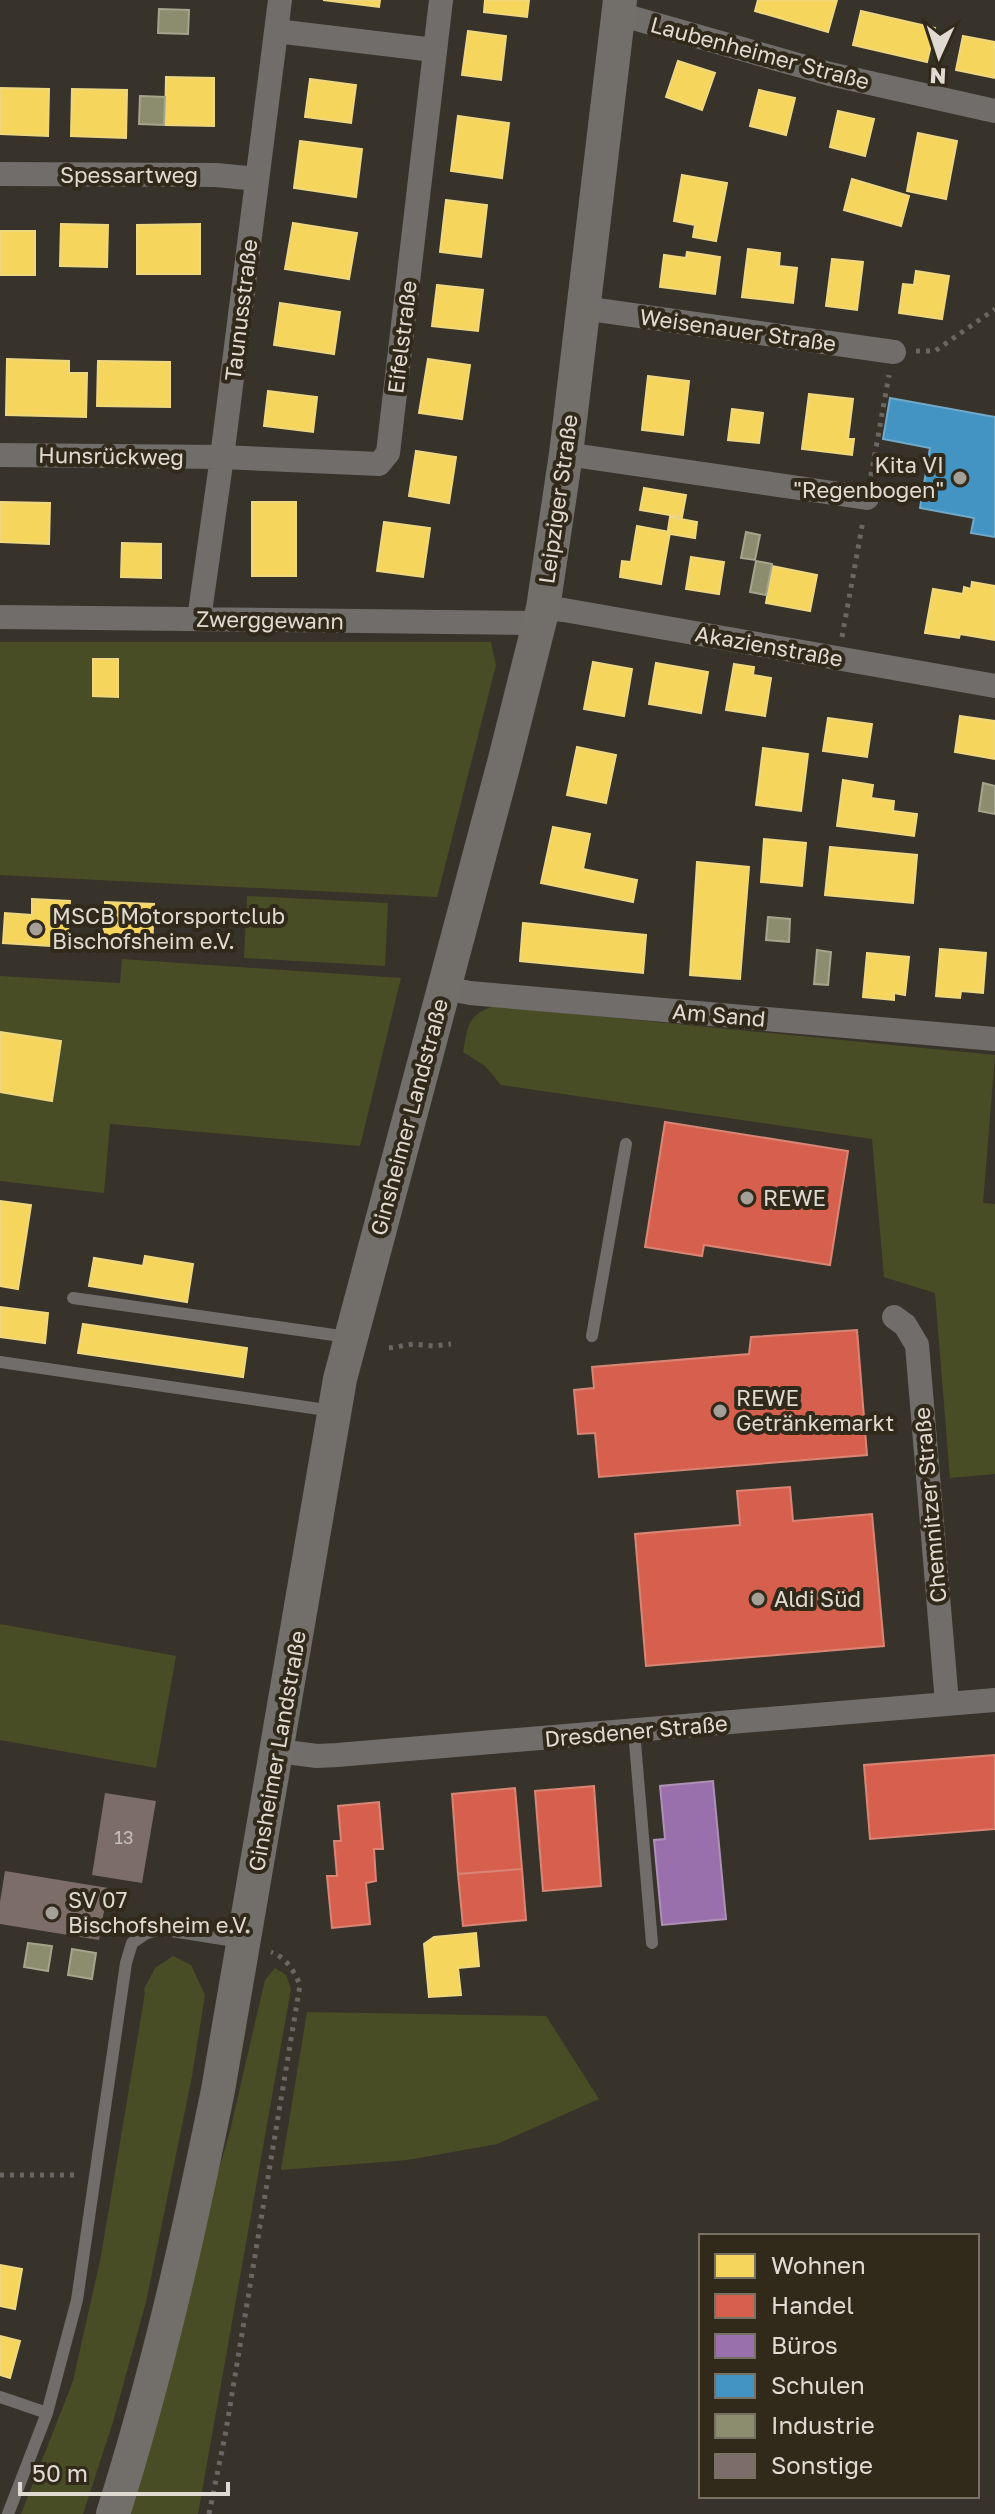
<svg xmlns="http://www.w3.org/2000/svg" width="995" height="2514" viewBox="0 0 995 2514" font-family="'Golos Text',sans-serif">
	<rect width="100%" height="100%" fill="#37332a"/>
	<!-- green -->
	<path fill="#494d26" d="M0,642H491L496,665L437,897L0,875Z
		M247,896L388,903L385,966L244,958Z
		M122,959L401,978L360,1146L110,1124L104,1193L0,1181V976L120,983Z
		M493,1006L995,1055L983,1203L995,1204V1474L950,1478L935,1293L884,1277L872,1139L501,1085L485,1066L463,1052C468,1026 467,1016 493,1006Z
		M0,1624L176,1656L156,1768L0,1740Z
		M173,1956L191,1965L205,1995L192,2076L146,2302L113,2422L83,2514H21L73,2381L101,2256L145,1993L144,1989L155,1968Z
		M275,1968L286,1975L291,1989L198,2514H130L196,2247L229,2135L265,1980Z
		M307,2012L546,2016L599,2099L497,2144L408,2160L281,2170Z"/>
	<!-- homes -->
	<path fill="#f6d55c" stroke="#efd77f" stroke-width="2" d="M323,0H380L379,7Z
		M485,0H529L527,17L484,12Z
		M758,0H837L828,32L755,11Z
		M861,11L935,28L927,62L853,45Z
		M468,31L506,36L501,80L462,75Z
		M963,36L995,42V78L956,70Z
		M678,61L715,73L702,110L666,97Z
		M166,77L214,78V126L165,125Z
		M310,79L356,85L351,123L305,117Z
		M0,88L49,89L48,136L0,134Z
		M72,89L127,90L126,138L71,136Z
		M759,90L795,98L786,135L750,126Z
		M838,111L874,119L865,156L830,147Z
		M458,116L509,123L502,178L451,171Z
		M918,133L957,141L946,199L907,191Z
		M300,141L362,149L356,197L294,188Z
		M682,175L727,183L716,241L693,237L695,225L674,221Z
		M852,179L909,196L901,226L844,210Z
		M446,200L487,205L481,257L440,252Z
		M293,223L357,233L349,279L285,269Z
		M61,224L108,225L107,267L60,266Z
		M200,224V274H137V225Z
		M0,231H35V275H0Z
		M748,249L780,253L779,266L797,268L793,303L742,297Z
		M687,252L720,257L715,294L660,287L664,255L686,258Z
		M832,259L863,262L857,310L826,306Z
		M916,271L949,276L942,319L899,313L903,284L914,285Z
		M437,285L483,290L478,331L432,326Z
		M280,303L340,312L334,354L274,345Z
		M7,359L69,361V373H87L86,417L6,415Z
		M428,359L470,365L462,419L419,413Z
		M98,361L170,362V407L97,406Z
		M648,376L689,381L683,435L642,430Z
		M268,391L317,397L313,432L264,426Z
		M809,394L853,399L848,439H854L852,455L802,449Z
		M732,409L763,413L759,443L728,440Z
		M416,451L456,457L449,503L409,496Z
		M644,488L686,495L682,517L640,510Z
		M1,502L50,503L49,544L0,542Z
		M252,502H296V576H252Z
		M670,517L697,522L695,538L671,534L668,530Z
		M384,522L430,528L423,577L377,571Z
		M637,526L670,532L661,584L620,577L622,561L631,562Z
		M122,543L161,544V578L121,577Z
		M691,557L724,562L719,594L686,589Z
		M772,566L817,575L810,611L766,603Z
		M972,582L995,586V640L960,634L959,638L925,633L933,589L963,594L964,587L971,589Z
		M93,659H118V697L93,696Z
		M593,662L632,669L624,716L584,709Z
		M656,663L708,672L701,713L649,704Z
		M734,664L754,667L753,675L771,678L765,716L726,710Z
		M960,716L995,721V759L955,752Z
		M828,718L872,724L867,757L823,751Z
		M577,747L616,755L606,803L567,795Z
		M763,748L808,754L801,811L756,805Z
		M843,780L873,785L871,798L894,801L893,811L917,814L914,836L837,826Z
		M553,827L590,834L583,869L637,880L633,902L541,883Z
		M764,839L806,843L802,886L761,882Z
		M830,847L917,855L913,903L825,895Z
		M697,862L749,867L740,979L690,975Z
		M32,899L70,901L67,947L3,943L5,913L32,915Z
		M105,902L154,904L152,947L103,945Z
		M523,923L646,935L643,973L520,961Z
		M940,949L986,953L983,993L961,991L960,998L936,996Z
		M867,953L909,957L905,995L894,993V1000L863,997Z
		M0,1032L61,1041L52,1101L0,1092Z
		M0,1201L31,1205L18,1289L0,1286Z
		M145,1256L193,1264L187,1302L89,1286L94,1258L143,1266Z
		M0,1307L48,1313L45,1343L0,1337Z
		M83,1324L247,1348L243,1377L78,1353Z
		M476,1933L479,1966L458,1968L461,1995L429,1997L424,1944L434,1937Z
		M0,2265L22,2269L15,2309L0,2306Z
		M0,2336L20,2341L10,2378L0,2375Z"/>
	<!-- shops -->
	<path fill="#d6604d" stroke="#d98575" stroke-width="2" d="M665,1122L848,1151L830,1265L704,1245L702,1256L645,1247Z
		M857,1330L867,1455L599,1477L595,1433L578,1434L574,1390L594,1388L592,1367L749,1354L751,1337Z
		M790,1487L793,1521L872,1514L884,1646L646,1666L635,1534L740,1525L737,1491Z
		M995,1755V1829L870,1839L864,1765Z
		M594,1786L601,1886L543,1891L535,1791Z
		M515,1788L522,1869L458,1874L452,1794Z
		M379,1802L383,1849H374L376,1881L366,1883L370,1924L332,1928L327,1876H337L334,1841H341L338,1806Z
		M522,1869L526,1920L463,1926L458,1874Z"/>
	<!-- offices -->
	<path fill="#9970ab" stroke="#ae90b7" stroke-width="2" d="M713,1781L726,1919L662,1925L654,1840L665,1839L660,1786Z"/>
	<!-- schools -->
	<path fill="#4393c3" stroke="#72a9c8" stroke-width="2" d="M890,398L995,417V537L971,533L974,518L920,508L930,448L883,439Z"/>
	<!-- industry -->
	<path fill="#8c8c6e" stroke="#a5a48c" stroke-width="2" d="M159,9L189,10L188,34L158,33Z
		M140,96L165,97L164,125L139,124Z
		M746,532L760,535L755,560L741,558Z
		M756,561L772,564L766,595L750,592Z
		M983,783L995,786V814L979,811Z
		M768,917L790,919L789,942L766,940Z
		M817,950L831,952L828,985L814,984Z
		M28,1943L52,1946L48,1971L24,1967Z
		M72,1949L96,1953L92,1979L68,1975Z"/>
	<!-- building -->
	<path fill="#7d6d68" d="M105,1793L156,1801L142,1883L92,1875Z
		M5,1871L108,1888L99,1940L0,1924V1902Z"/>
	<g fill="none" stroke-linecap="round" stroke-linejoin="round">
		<!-- path -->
		<path stroke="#6a6763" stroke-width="5" stroke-dasharray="4 6" stroke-linecap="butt" d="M916,351H935L995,309
			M871,476L889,375
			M842,637L863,521
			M389,1348L413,1344L433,1346L451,1344
			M0,2175H78
			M209,2514L225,2436L300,1985C294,1971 286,1957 271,1952"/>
		<!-- lane -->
		<path stroke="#706d6a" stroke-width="12" d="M73,1298L348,1337
			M592,1336L626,1144
			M0,1362L333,1411
			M634,1731L652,1943
			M0,2397L47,2413
			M8,2514L47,2413L77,2300L126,1963L132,1943L145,1934L159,1929L241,1942"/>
		<!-- street -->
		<path stroke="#706d6a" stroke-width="24" d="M619,14L830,74L995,111
			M276,31L434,50
			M0,174L216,175L257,179
			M583,308L894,352
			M566,454L867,498
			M0,455L222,457L379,464L388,453L441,0
			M543,608L564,610L995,686
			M0,617L539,623
			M199,619L222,457L280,0
			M444,988L470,993L995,1039
			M894,1317L905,1325L917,1345L947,1703
			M278,1751L317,1756L337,1755L995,1700"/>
		<!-- secondary -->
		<path stroke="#726f6b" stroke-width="34" d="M113,2514C157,2375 189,2233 218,2090L340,1379L504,763L543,608L566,454L620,0"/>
	</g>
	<!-- markers -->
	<g fill="#a5a097" stroke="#312a1b" stroke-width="3">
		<circle cx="960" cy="478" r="8"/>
		<circle cx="36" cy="929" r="8"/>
		<circle cx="747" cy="1198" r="8"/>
		<circle cx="720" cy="1411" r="8"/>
		<circle cx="758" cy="1599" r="8"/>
		<circle cx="52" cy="1913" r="8"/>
	</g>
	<g text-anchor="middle" stroke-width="8" stroke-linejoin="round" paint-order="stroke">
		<!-- number labels -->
		<g font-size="18" fill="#c7c0b8">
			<text x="124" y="1844">13</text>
		</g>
		<!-- street labels -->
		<g font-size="22" fill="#e0dbd2" stroke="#312a1b">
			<text transform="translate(760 53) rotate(15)" y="8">Laubenheimer Straße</text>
			<text x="129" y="183">Spessartweg</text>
			<text transform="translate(241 310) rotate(-83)" y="8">Taunusstraße</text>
			<text transform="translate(738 330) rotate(8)" y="8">Weisenauer Straße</text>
			<text transform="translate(402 337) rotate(-83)" y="8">Eifelstraße</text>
			<text transform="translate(111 456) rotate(1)" y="8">Hunsrückweg</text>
			<text transform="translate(558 499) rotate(-82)" y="8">Leipziger Straße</text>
			<text transform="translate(270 620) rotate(1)" y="8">Zwerggewann</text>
			<text transform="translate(769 646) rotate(10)" y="8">Akazienstraße</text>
			<text transform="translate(719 1015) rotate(5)" y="8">Am Sand</text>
			<text transform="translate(409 1117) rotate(-75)" y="8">Ginsheimer Landstraße</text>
			<text transform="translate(930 1505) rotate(-95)" y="8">Chemnitzer Straße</text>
			<text transform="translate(636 1731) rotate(-5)" y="8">Dresdener Straße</text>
			<text transform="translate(277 1751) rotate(-80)" y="8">Ginsheimer Landstraße</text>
		</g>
		<!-- poi labels -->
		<g font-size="22" fill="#e0dbd2" stroke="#312a1b" text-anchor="start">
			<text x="944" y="473" text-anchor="end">Kita VI<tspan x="944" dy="25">"Regenbogen"</tspan></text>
			<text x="52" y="924">MSCB Motorsportclub<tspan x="52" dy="25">Bischofsheim e.V.</tspan></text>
			<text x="763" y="1206">REWE</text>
			<text x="736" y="1406">REWE<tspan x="736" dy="25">Getränkemarkt</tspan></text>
			<text x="774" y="1607">Aldi Süd</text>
			<text x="68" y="1908">SV 07<tspan x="68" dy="25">Bischofsheim e.V.</tspan></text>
		</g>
	</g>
	<!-- legend -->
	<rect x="699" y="2234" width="280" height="264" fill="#312a1b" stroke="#777164" stroke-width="2"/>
	<rect x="715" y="2254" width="40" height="24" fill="#f6d55c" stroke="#777164" stroke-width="2"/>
	<text x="771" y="2274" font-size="24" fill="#e0dbd2">Wohnen</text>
	<rect x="715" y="2294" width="40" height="24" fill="#d6604d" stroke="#777164" stroke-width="2"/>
	<text x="771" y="2314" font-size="24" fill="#e0dbd2">Handel</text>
	<rect x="715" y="2334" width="40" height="24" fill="#9970ab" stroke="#777164" stroke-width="2"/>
	<text x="771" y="2354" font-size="24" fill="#e0dbd2">Büros</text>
	<rect x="715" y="2374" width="40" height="24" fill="#4393c3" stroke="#777164" stroke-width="2"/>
	<text x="771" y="2394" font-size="24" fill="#e0dbd2">Schulen</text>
	<rect x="715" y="2414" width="40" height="24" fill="#8c8c6e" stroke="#777164" stroke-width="2"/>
	<text x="771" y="2434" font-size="24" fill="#e0dbd2">Industrie</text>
	<rect x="715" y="2454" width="40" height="24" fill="#7d6d68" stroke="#777164" stroke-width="2"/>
	<text x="771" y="2474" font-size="24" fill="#e0dbd2">Sonstige</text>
	<!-- north arrow -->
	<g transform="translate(939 56) rotate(183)" stroke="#312a1b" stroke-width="6" paint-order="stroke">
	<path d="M0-6L14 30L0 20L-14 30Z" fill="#e0dbd2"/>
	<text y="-12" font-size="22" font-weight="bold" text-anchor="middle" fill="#e0dbd2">N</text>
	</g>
	<!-- scale -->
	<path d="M20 2482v12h208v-12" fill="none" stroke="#e0dbd2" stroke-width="4"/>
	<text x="32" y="2482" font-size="24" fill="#e0dbd2" stroke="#312a1b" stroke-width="6" paint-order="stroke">50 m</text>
</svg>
